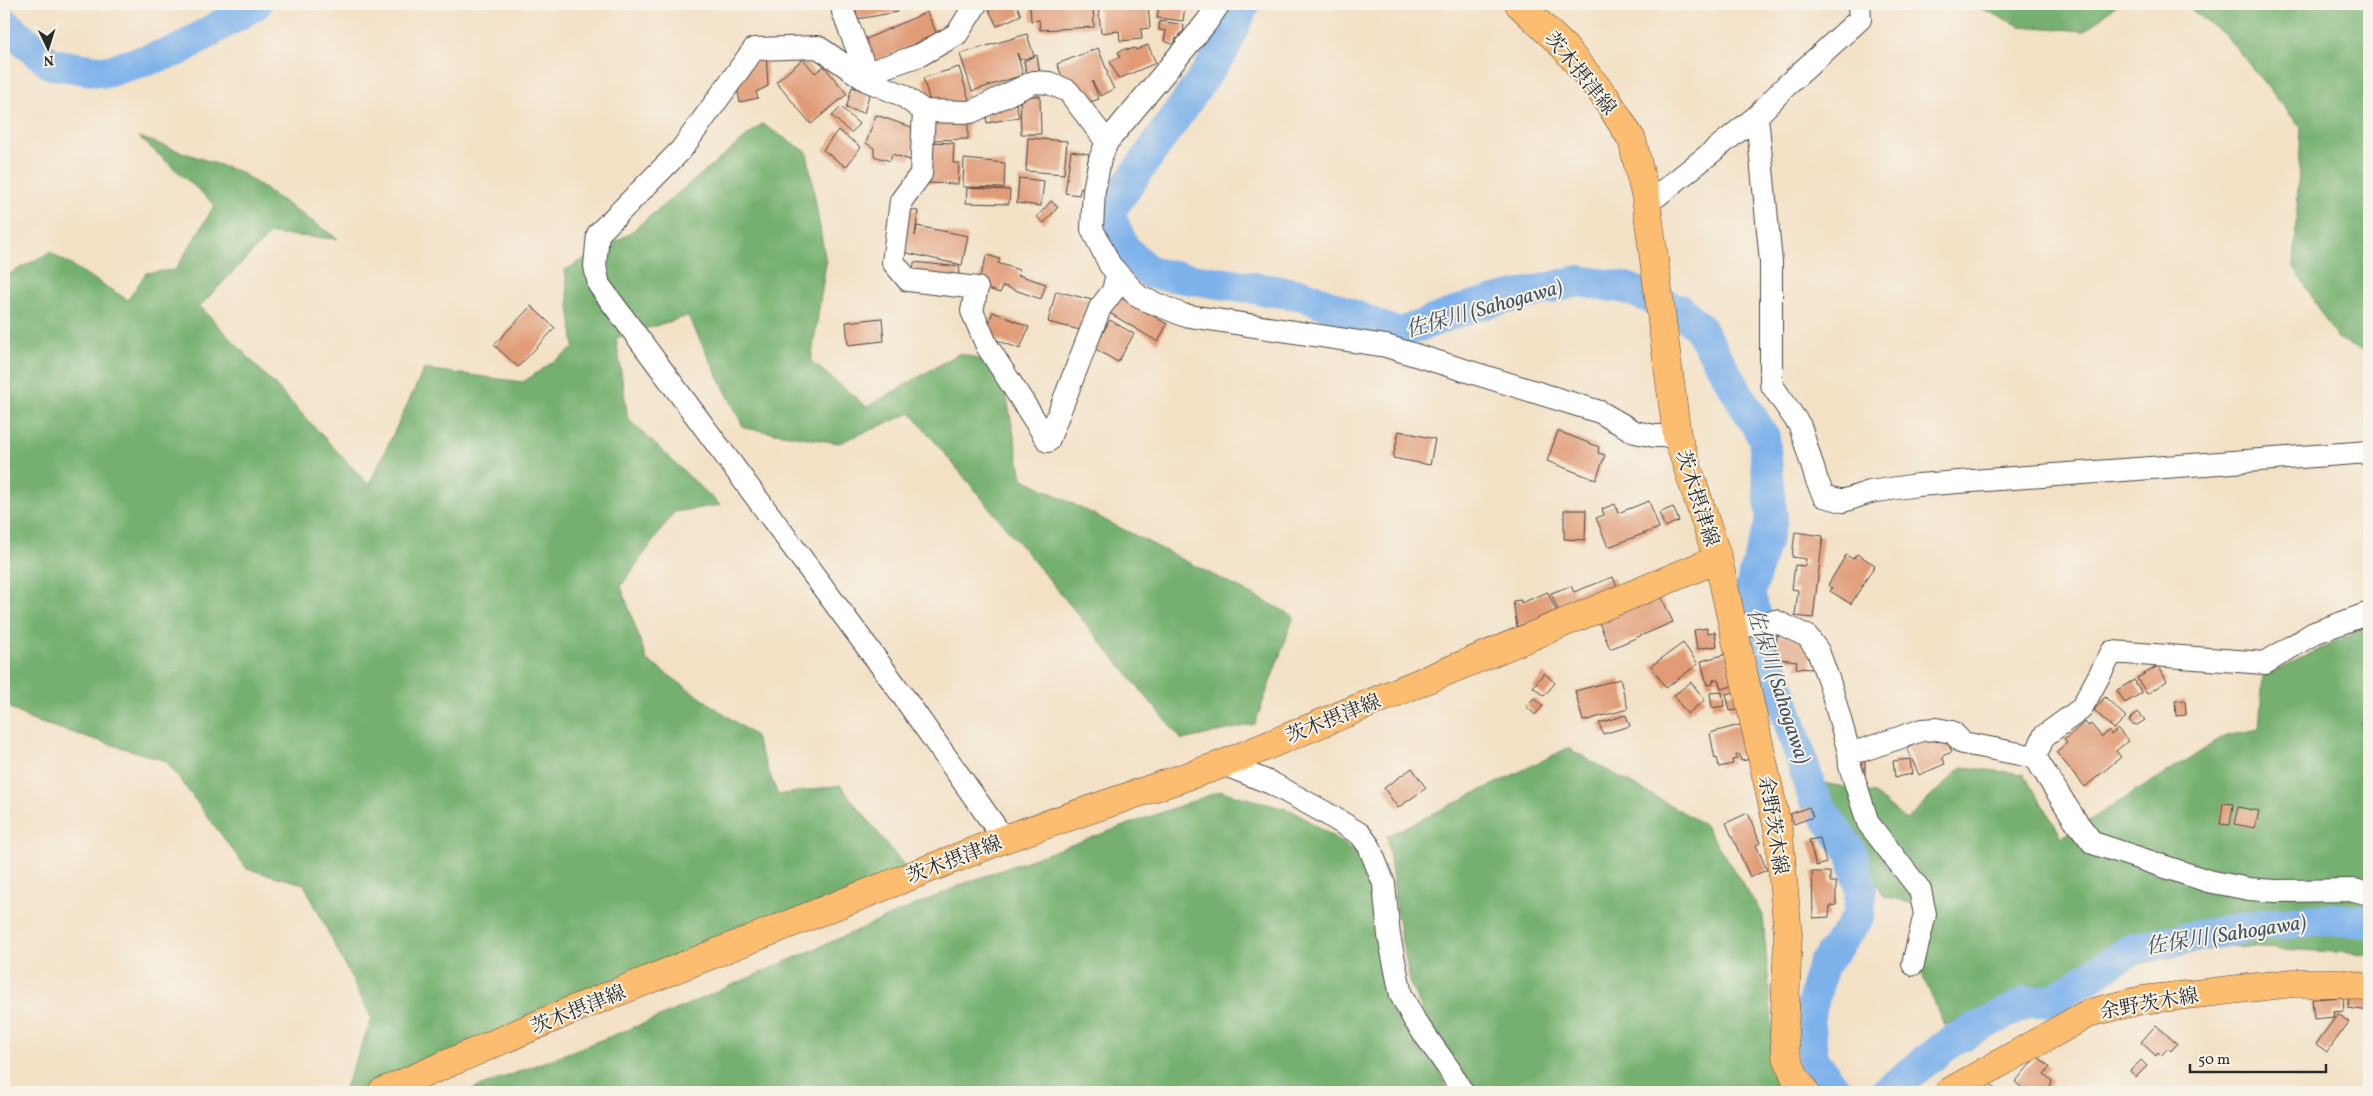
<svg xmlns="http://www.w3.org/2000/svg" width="2373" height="1096" viewBox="0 0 2373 1096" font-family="Vollkorn,'Noto Serif JP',serif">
	<rect width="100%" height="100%" fill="#f7f3e8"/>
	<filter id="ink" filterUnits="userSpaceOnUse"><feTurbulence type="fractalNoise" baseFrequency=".02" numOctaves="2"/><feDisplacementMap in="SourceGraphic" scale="10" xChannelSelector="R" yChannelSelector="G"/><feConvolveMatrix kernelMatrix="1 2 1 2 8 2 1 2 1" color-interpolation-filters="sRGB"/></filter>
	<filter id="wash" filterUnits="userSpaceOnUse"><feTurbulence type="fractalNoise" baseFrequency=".0096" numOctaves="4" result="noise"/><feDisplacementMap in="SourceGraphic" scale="20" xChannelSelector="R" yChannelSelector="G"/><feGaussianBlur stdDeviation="1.12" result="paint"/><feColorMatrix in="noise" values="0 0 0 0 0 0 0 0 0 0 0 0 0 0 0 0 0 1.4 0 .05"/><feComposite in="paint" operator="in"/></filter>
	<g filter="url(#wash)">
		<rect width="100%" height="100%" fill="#f3e1c6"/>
		<!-- forest -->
		<path fill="#74b06f" stroke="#506e4d" d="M1971,4H2118L2084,31L2020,26Z
			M2171,4H2369V353L2337,338L2294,267L2301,128L2226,36L2184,4Z
			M762,124L807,152L826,263L811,361L867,407L960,353L1001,367L1022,478L1294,616L1255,724L1182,740L911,413L839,443L744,428L688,316L616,338L628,419L720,505L674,512L621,586L647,660L754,735L778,795L840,785L907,869L354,1092H343L372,1019L304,884L247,869L166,761L31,720L4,704V277L50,252L128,300L146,273L175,270L215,205L139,137L240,172L338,239L270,234L200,306L369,485L424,369L523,382L574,348L565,270L627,235Z
			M2369,626V718L2360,723L2369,727V954L2227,946L2079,976L1944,1025L1918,965L1927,906L1884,896L1810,780L1873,793L1906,820L1962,767L2024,774L2062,837L2226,736L2259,729L2263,676Z
			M1568,748L1704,824L1763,915L1773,1034L1789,1092H1476L1423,1012L1411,986L1400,933L1387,836Z
			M1221,791L1293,811L1354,850L1372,886L1379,937L1449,1092H466L650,1021L968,882Z"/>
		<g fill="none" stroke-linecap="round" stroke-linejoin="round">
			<!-- river -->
			<path stroke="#7eb2eb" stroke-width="32" d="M1244,4L1223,50L1108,213L1124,248L1150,273L1303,295L1398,334L1470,307L1579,281L1626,288L1682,311L1700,329L1764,438L1772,519L1749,594L1814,799L1852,854L1861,890L1859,917L1823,965L1808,1020L1813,1059L1837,1092
				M4,23L51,64L106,72L177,51L256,4
				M1886,1092L1953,1040L2028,1002L2053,1000L2134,948L2252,926L2329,919L2369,922"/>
		</g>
		<g id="blocks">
			<!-- building -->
			<path fill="#e19c77" d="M855,4H897L898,12L857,19Z
				M986,4H1016L1021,15L997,26Z
				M1038,4H1093L1094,27L1040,30L1039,20L1031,21L1030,6H1039Z
				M1098,4H1148L1150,28L1141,29L1142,39L1120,41L1119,31L1101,33Z
				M1169,4H1206L1205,8L1185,6L1183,21L1157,18L1159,5L1169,6Z
				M927,12L937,34L869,64L859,42Z
				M1160,21L1184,25L1183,33H1180L1179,39L1176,38L1175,45L1164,41L1166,31L1159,30Z
				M1027,34L1034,56L1020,60L1017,53L1023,75L972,91L960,54Z
				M1148,45L1156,63L1118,79L1110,61L1120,57L1118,52L1127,48V50L1135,48L1136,50Z
				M1098,48L1108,73L1107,75L1114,89L1101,96L1092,81L1099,99L1082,105L1067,89L1057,64Z
				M766,53L768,86L756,92L758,98L740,102L735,79Z
				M1037,55L1040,75L1027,77L1024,61Z
				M803,59L815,73L824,66L847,94L811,124L776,82Z
				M959,67L970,103L932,108L923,78Z
				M852,87L870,92L864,113L846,108Z
				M1020,96H1040L1041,134H1021Z
				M1016,104L1019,117L987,123L985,110Z
				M841,107L859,124L851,133L832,116Z
				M876,115L920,130L910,160L892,154L890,161L874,156V148L866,143Z
				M968,118V139L929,140V120Z
				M838,130L861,147L846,167L823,150Z
				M1028,138L1067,141L1064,174L1026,171Z
				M929,142L954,143L953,163H959L958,184L927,183Z
				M1071,151L1089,154L1084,188L1081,187L1079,195L1065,193Z
				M964,159L1005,163L1004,188L963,187Z
				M1019,178L1044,181L1041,206L1017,203Z
				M967,188L1010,190L1009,204L966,203Z
				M1051,201L1058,207L1044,223L1037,217Z
				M904,209L918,211L915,236L917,226L968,236L962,265L898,251Z
				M987,255L1000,259L998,263L1019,270L1018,275L1046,284L1041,299L1003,286L1000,293L977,285Z
				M914,262L960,267L958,280L913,275Z
				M1056,291L1096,301L1088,332L1048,322Z
				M1114,294L1167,324L1158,342L1103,309Z
				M531,306L555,328L518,367L494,345Z
				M993,312L1029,327L1020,349L984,335Z
				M882,318L884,341L848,345L846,322Z
				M1110,320L1134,334L1118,362L1094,348Z
				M1399,431L1435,439L1430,465L1393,458Z
				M1558,431L1599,447L1598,453L1605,455L1596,480L1547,461Z
				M1649,501L1659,528L1608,547L1596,518L1604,515L1602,509L1615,504L1618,513Z
				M1673,507L1679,521L1665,527L1659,513Z
				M1564,510H1586L1585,540L1564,539Z
				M1795,532L1823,536L1813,618L1795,616L1798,590L1792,589L1795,565L1805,566L1806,559L1792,557Z
				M1857,554L1875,565L1851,604L1830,591L1832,588L1828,585L1846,555L1853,559Z
				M1613,577L1618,590L1559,613L1551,593L1571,586L1574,592Z
				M1548,592L1556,611L1517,627L1513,601L1521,600V603Z
				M1660,594L1673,622L1610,649L1598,620Z
				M1707,628V633L1715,632L1717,646L1697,649L1694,630Z
				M1777,635L1806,639L1813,669L1796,668L1797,661L1779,659L1775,651Z
				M1683,643L1698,664L1666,688L1651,666Z
				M1731,653L1733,686L1721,689L1718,679L1713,680V684L1707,685L1701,661Z
				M2158,666L2167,681L2147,694L2137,678Z
				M1544,673L1555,683L1544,696L1533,687Z
				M1620,679L1628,709L1583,721L1575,691Z
				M2134,680L2142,693L2125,703L2117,690Z
				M1691,682L1705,700L1687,714L1674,695Z
				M1739,691L1743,709L1730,711L1726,694Z
				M1722,692L1724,706L1712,708L1710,693Z
				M2105,697L2126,717L2114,729L2094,710Z
				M1534,698L1543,706L1535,715L1526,706Z
				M2185,700L2186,715L2176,716L2175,701Z
				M2138,712L2145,720L2137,725L2133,724L2129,720Z
				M1626,715L1630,726L1603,734L1599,723Z
				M2085,722L2088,726L2091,724L2102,737L2109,731L2111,735L2118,729L2128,741L2116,751L2121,757L2085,787L2056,752L2067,743L2064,740Z
				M1743,724L1752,759L1741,761L1739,754L1736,755L1737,759L1732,760L1733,764L1719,767L1717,758L1715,759L1710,733Z
				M1934,736L1936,742L1946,738L1952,752L1942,756L1945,764L1919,775L1907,748Z
				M1857,759H1865V775H1857Z
				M1910,759L1912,774L1895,777L1893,761Z
				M1412,768L1426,788L1398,808L1384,788Z
				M2223,803L2233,804L2230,825L2220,824Z
				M1809,807L1813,817L1794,824L1790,814Z
				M2238,807L2259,811L2255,828L2234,824Z
				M1748,813L1760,843L1756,845L1767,870L1750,877L1726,823Z
				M1820,838L1826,863L1816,866L1809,840Z
				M1812,872H1830V882H1836V905L1830,906L1829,917L1813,918Z
				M2343,997L2344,1011L2333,1012L2334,1017L2314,1019L2312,999Z
				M2349,997L2369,999V1011L2348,1008Z
				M2338,1014L2349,1022L2327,1052L2316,1044Z
				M2156,1025L2177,1044L2171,1051L2168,1048L2161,1056L2158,1053L2156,1056L2141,1042Z
				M2037,1056L2050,1067L2044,1074L2052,1081L2048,1092H2027L2015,1082Z
				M2141,1060L2147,1066L2136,1077L2130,1071Z
				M1990,1083L1995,1089L1994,1092H1978Z"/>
		</g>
	</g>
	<g filter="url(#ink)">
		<use href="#blocks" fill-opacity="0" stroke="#494642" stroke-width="1"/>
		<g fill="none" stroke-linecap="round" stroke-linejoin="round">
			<defs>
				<path id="minor" d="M843,4V12L862,61L866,80
					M1219,4L1206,23L1107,142L1100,159L1094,190L1092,229L1110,265L1139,297L1183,315L1386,346L1600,412L1635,432L1655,436H1677
					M864,74L920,55L957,34L976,4
					M924,111L971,112L1034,82L1049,83L1068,91L1107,142
					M1757,116L1771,262V384L1800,426L1817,481L1824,496L1843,501L1870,492L1918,485L2369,452
					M1646,198L1657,196L1757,116L1786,86L1860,19L1859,4
					M2369,613L2314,633L2265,663L2112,652L2081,709L2044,736L2035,757L2075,820L2093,843L2208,881L2249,889L2276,891L2354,890L2369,894
					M1732,628L1775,621L1807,636L1818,651L1830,684L1849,752L1850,766L1868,823L1920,890L1925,914L1913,964
					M1849,752L1863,750L1922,730L1936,729L1952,732L1963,743L2035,757
					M1223,764L1271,783L1324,812L1360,834L1369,846L1384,884L1389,936L1401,995L1415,1021L1449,1069L1462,1092
					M1004,839L893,682L599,285L595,266L598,234L681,150L754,49L818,47L866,80L902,95L924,111L921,174L901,201L893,262L908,280L977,288L972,311L987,346L1048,441L1100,308L1113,291L1117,274"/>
				<path id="major" d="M1519,4L1564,47L1606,98L1632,140L1646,198L1677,436L1718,559L1779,834L1788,935L1784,1036L1786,1055L1795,1077L1805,1092
					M382,1092L567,1012L1004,839L1223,764L1718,559
					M1949,1092L2089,1013L2142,1000L2293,983H2341L2369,988"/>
			</defs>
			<!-- minor casing -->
			<use href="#minor" stroke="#494642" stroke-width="24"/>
			<!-- major casing -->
			<use href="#major" stroke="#494642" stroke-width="29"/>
			<!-- minor -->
			<use href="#minor" stroke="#fff" stroke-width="22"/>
			<!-- major -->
			<use href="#major" stroke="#fcbd6f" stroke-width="28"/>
		</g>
	</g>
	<g text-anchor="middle" stroke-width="4" stroke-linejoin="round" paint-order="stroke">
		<!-- street labels -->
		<g font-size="20" fill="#2b2b2b" stroke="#f7f3e8">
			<text transform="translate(1581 73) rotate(51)" y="7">茨木摂津線</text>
			<text transform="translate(1698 498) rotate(72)" y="7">茨木摂津線</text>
			<text transform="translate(1333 718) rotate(-22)" y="7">茨木摂津線</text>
			<text transform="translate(1774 825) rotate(81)" y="7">余野茨木線</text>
			<text transform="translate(954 859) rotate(-21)" y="7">茨木摂津線</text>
			<text transform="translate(2149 1003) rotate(-10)" y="7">余野茨木線</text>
			<text transform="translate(578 1009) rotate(-22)" y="7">茨木摂津線</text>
		</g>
		<!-- water labels -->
		<g font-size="21" font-style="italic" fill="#445465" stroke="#f7f3e8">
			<text transform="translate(1484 308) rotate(-16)" y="7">佐保川 (Sahogawa)</text>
			<text transform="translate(1779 686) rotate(72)" y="7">佐保川 (Sahogawa)</text>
			<text transform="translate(2226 934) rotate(-9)" y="7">佐保川 (Sahogawa)</text>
		</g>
	</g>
	<!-- margin -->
	<rect width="2373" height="1096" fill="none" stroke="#f7f3e8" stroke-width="20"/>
	<!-- north arrow -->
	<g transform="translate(48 48) rotate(176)" stroke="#f7f3e8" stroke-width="4" paint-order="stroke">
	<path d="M0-4L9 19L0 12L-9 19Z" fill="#2b2b2b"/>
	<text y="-8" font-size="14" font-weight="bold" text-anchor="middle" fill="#2b2b2b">N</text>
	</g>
	<!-- scale -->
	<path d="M2190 1064v8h136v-8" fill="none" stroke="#2b2b2b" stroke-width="2.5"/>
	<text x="2198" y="1064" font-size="15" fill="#2b2b2b" stroke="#f7f3e8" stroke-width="4" paint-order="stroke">50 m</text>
</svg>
